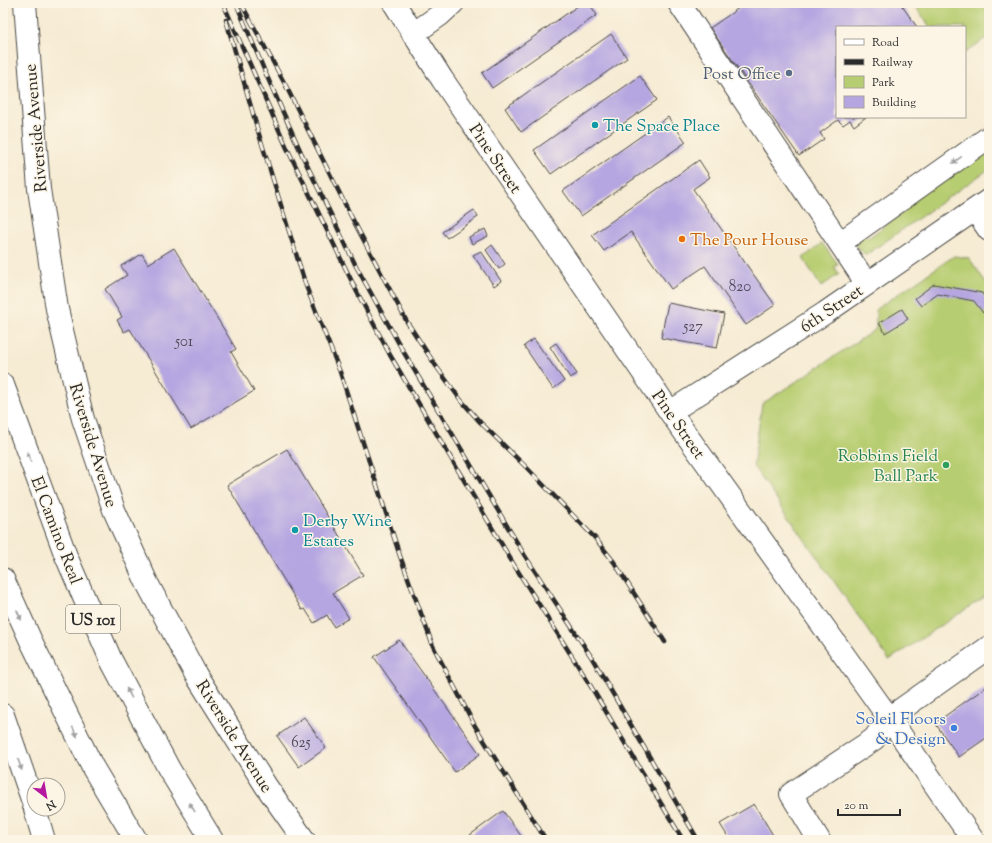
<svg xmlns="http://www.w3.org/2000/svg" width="992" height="843" viewBox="0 0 992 843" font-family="'Sorts Mill Goudy',serif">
	<rect width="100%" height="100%" fill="#fcf5e5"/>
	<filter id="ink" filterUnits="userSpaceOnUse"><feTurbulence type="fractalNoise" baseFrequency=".025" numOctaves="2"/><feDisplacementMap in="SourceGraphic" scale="8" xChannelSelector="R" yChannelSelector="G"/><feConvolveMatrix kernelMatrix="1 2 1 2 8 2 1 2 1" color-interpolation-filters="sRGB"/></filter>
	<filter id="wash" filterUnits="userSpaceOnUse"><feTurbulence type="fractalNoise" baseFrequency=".012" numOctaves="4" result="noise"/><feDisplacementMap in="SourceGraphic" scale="16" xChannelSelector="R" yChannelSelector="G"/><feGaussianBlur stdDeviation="0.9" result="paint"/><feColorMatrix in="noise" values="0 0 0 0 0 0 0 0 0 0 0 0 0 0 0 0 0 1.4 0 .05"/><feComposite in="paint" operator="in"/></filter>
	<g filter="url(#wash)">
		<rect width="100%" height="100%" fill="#f6ebd3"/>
		<!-- green -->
		<path fill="#b7cd71" stroke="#717c4e" d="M913,3H982L989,13V36L965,53V27H930Z
			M989,142V169L866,255L858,248L855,243L863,232L868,238L904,212L900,205Z
			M822,243L838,264L834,267L839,274L821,287L803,258Z
			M954,256L969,258L989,287V594L889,660L753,466L762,404L876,329V309Z"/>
		<g id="blocks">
			<!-- building -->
			<path fill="#b5a6e1" d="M582,3H589L597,15L492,88L482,73Z
				M746,3H900L917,27H837V117H866L854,126L850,120L843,125L838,120L820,133L824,139L799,156L710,28Z
				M611,34L627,58L521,132L505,108Z
				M640,76L657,100L551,174L534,150Z
				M668,117L686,142L581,216L563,191Z
				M699,160L710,177L693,189L775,305L746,325L705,266L671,289L631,232L604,251L592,235Z
				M474,210L478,217L447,238L442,232Z
				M485,229L488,236L472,244L469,237Z
				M492,245L505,264L499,269L486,250Z
				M174,248L236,349L231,352L254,391L191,429L130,329L124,332L117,320L122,317L105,289L127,275L121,266L142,254L148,264Z
				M481,251L501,281L494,286L473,255Z
				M934,284L982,293L989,303V309L983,313L974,301L938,294L921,306L915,298Z
				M668,303L724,314L717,348L661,338Z
				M902,309L908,319L885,333L879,323Z
				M534,339L564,381L553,389L524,346Z
				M556,343L577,374L570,378L550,347Z
				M287,449L363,575L333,593L349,618L334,627L327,615L314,623L305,609L302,610L227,485Z
				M399,640L480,754L455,772L374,657Z
				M989,685V736L959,757L935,723Z
				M304,717L326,748L299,767L277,736Z
				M754,804L776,840H730L720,824Z
				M503,811L524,840H474L470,835Z"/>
		</g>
	</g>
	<g filter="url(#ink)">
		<use href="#blocks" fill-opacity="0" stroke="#494844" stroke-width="1"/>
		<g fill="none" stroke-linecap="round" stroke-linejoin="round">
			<defs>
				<path id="minor" d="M394,3L442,79L670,412L889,718L973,840
					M679,3L867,284
					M413,34L440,15L453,3
					M975,210L989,230
					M840,243L989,137
					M670,412L825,313L989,200
					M819,840L791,794L874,739L889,718L989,647"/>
				<path id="major" d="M25,3L39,189L57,309L83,419L114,510L147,583L196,675L266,786L304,840"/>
				<path id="highway" d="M3,385L66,556L111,660L169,769L212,840
					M3,579L31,641L93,768L136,840
					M3,715L34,805
					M35,809L44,840"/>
			</defs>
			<!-- minor casing -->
			<use href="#minor" stroke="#494844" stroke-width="24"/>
			<!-- major casing -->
			<use href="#major" stroke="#494844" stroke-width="24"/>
			<!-- highway casing -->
			<use href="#highway" stroke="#494844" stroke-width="24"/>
			<!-- minor -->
			<use href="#minor" stroke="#fff" stroke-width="22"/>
			<!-- major -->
			<use href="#major" stroke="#fff" stroke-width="22"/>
			<!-- highway -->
			<use href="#highway" stroke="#fff" stroke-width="22"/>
			<defs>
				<path id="rail" d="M223,3L287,148L357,292L390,355L514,565L587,680L683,840
					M236,3L265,72L304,159L356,266L403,351L525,556L592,658L698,840
					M241,3L286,86L352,218L407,322L436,366L460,399L480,422L526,467L595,538L614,562L665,642
					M226,20L258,131L306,286L340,372L400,556L433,646L475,726L546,840"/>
			</defs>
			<!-- rail casing -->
			<use href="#rail" stroke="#2b2b2b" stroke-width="4.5"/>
			<!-- rail -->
			<use href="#rail" stroke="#fcf5e5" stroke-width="3" stroke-dasharray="9" stroke-linecap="butt"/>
		</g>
		<!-- one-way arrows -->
		<defs><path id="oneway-solid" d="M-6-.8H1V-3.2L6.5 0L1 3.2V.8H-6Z"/></defs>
		<g fill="#a0a0a0">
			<use href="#oneway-solid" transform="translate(957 160) rotate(144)"/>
			<use href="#oneway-solid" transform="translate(29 457) rotate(-110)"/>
			<use href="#oneway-solid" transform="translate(19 615) rotate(66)"/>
			<use href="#oneway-solid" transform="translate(129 693) rotate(-118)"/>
			<use href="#oneway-solid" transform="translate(75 732) rotate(64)"/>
			<use href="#oneway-solid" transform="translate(20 765) rotate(71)"/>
			<use href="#oneway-solid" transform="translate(192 807) rotate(-121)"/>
		</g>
	</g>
	<!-- markers -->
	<circle fill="#5c6f8a" stroke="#fcf5e5" stroke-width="1.5" cx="789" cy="73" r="4"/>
	<g fill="#0f9aa8" stroke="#fcf5e5" stroke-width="1.5">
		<circle cx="595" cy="125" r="4"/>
		<circle cx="295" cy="530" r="4"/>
	</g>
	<circle fill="#e8710a" stroke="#fcf5e5" stroke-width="1.5" cx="682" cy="239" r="4"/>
	<circle fill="#2e9e5b" stroke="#fcf5e5" stroke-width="1.5" cx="946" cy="465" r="4"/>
	<circle fill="#3f7fe0" stroke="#fcf5e5" stroke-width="1.5" cx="954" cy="728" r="4"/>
	<g text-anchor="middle" stroke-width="3" stroke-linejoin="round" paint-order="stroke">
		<!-- number labels -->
		<g font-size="15" fill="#4e4a58">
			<text x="740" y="291">820</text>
			<text x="693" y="331">527</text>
			<text x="184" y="346">501</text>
			<text x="301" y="747">625</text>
		</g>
		<!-- shield labels -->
		<rect fill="#fcf5e5" stroke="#6a6863" stroke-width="1" x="66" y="605" width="54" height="28" rx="3"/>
		<g font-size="16" font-weight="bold" fill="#2b2b2b">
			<text x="93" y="625">US 101</text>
		</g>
		<!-- service labels -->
		<g font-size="17" fill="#4e5e75" stroke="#fcf5e5" text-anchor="end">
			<text x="781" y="79">Post Office</text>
		</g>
		<!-- culture labels -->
		<g font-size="17" fill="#0d838f" stroke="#fcf5e5" text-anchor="start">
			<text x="603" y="131">The Space Place</text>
			<text x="303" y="526">Derby Wine<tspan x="303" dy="20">Estates</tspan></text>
		</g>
		<!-- street labels -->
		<g font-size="17" fill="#2b2b2b" stroke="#fcf5e5">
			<text transform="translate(35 128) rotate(-95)" y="6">Riverside Avenue</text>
			<text transform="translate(496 158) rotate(56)" y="6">Pine Street</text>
			<text transform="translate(831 308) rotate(-34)" y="6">6th Street</text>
			<text transform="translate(679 424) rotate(55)" y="6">Pine Street</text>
			<text transform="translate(94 445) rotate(73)" y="6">Riverside Avenue</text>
			<text transform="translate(57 530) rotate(69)" y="6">El Camino Real</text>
			<text transform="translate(235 736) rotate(58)" y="6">Riverside Avenue</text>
		</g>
		<!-- food labels -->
		<g font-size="17" fill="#c56008" stroke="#fcf5e5" text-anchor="start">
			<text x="690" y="245">The Pour House</text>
		</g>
		<!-- leisure labels -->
		<g font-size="17" fill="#27864d" stroke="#fcf5e5" text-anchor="end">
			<text x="938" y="461">Robbins Field<tspan x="938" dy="20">Ball Park</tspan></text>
		</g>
		<!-- shop labels -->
		<g font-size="17" fill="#366cbe" stroke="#fcf5e5" text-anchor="end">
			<text x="946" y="724">Soleil Floors<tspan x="946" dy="20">&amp; Design</tspan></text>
		</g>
	</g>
	<!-- margin -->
	<rect width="992" height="843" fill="none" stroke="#fcf5e5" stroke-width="16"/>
	<!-- legend -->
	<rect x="836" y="26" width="130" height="92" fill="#fcf5e5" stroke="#a8a49b"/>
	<rect x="844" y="39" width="20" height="6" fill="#ffffff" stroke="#a8a49b"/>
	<text x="872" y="46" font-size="12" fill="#2b2b2b">Road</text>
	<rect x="844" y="59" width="20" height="6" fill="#2b2b2b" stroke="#a8a49b"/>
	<text x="872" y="66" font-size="12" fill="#2b2b2b">Railway</text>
	<rect x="844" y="76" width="20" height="12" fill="#b7cd71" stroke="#a8a49b"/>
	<text x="872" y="86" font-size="12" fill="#2b2b2b">Park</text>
	<rect x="844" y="96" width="20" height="12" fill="#b5a6e1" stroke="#a8a49b"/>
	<text x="872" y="106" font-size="12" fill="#2b2b2b">Building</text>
	<!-- north arrow -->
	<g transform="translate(46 797) rotate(149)"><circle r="19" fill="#fcf5e5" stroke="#a8a49b"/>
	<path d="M0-3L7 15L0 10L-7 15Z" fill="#b5179e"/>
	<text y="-6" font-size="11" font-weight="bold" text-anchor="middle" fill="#2b2b2b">N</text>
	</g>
	<!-- scale -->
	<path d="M838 809v6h62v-6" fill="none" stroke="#2b2b2b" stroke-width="2"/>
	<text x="844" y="809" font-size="12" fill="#2b2b2b" stroke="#fcf5e5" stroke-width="3" paint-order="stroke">20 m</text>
</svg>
